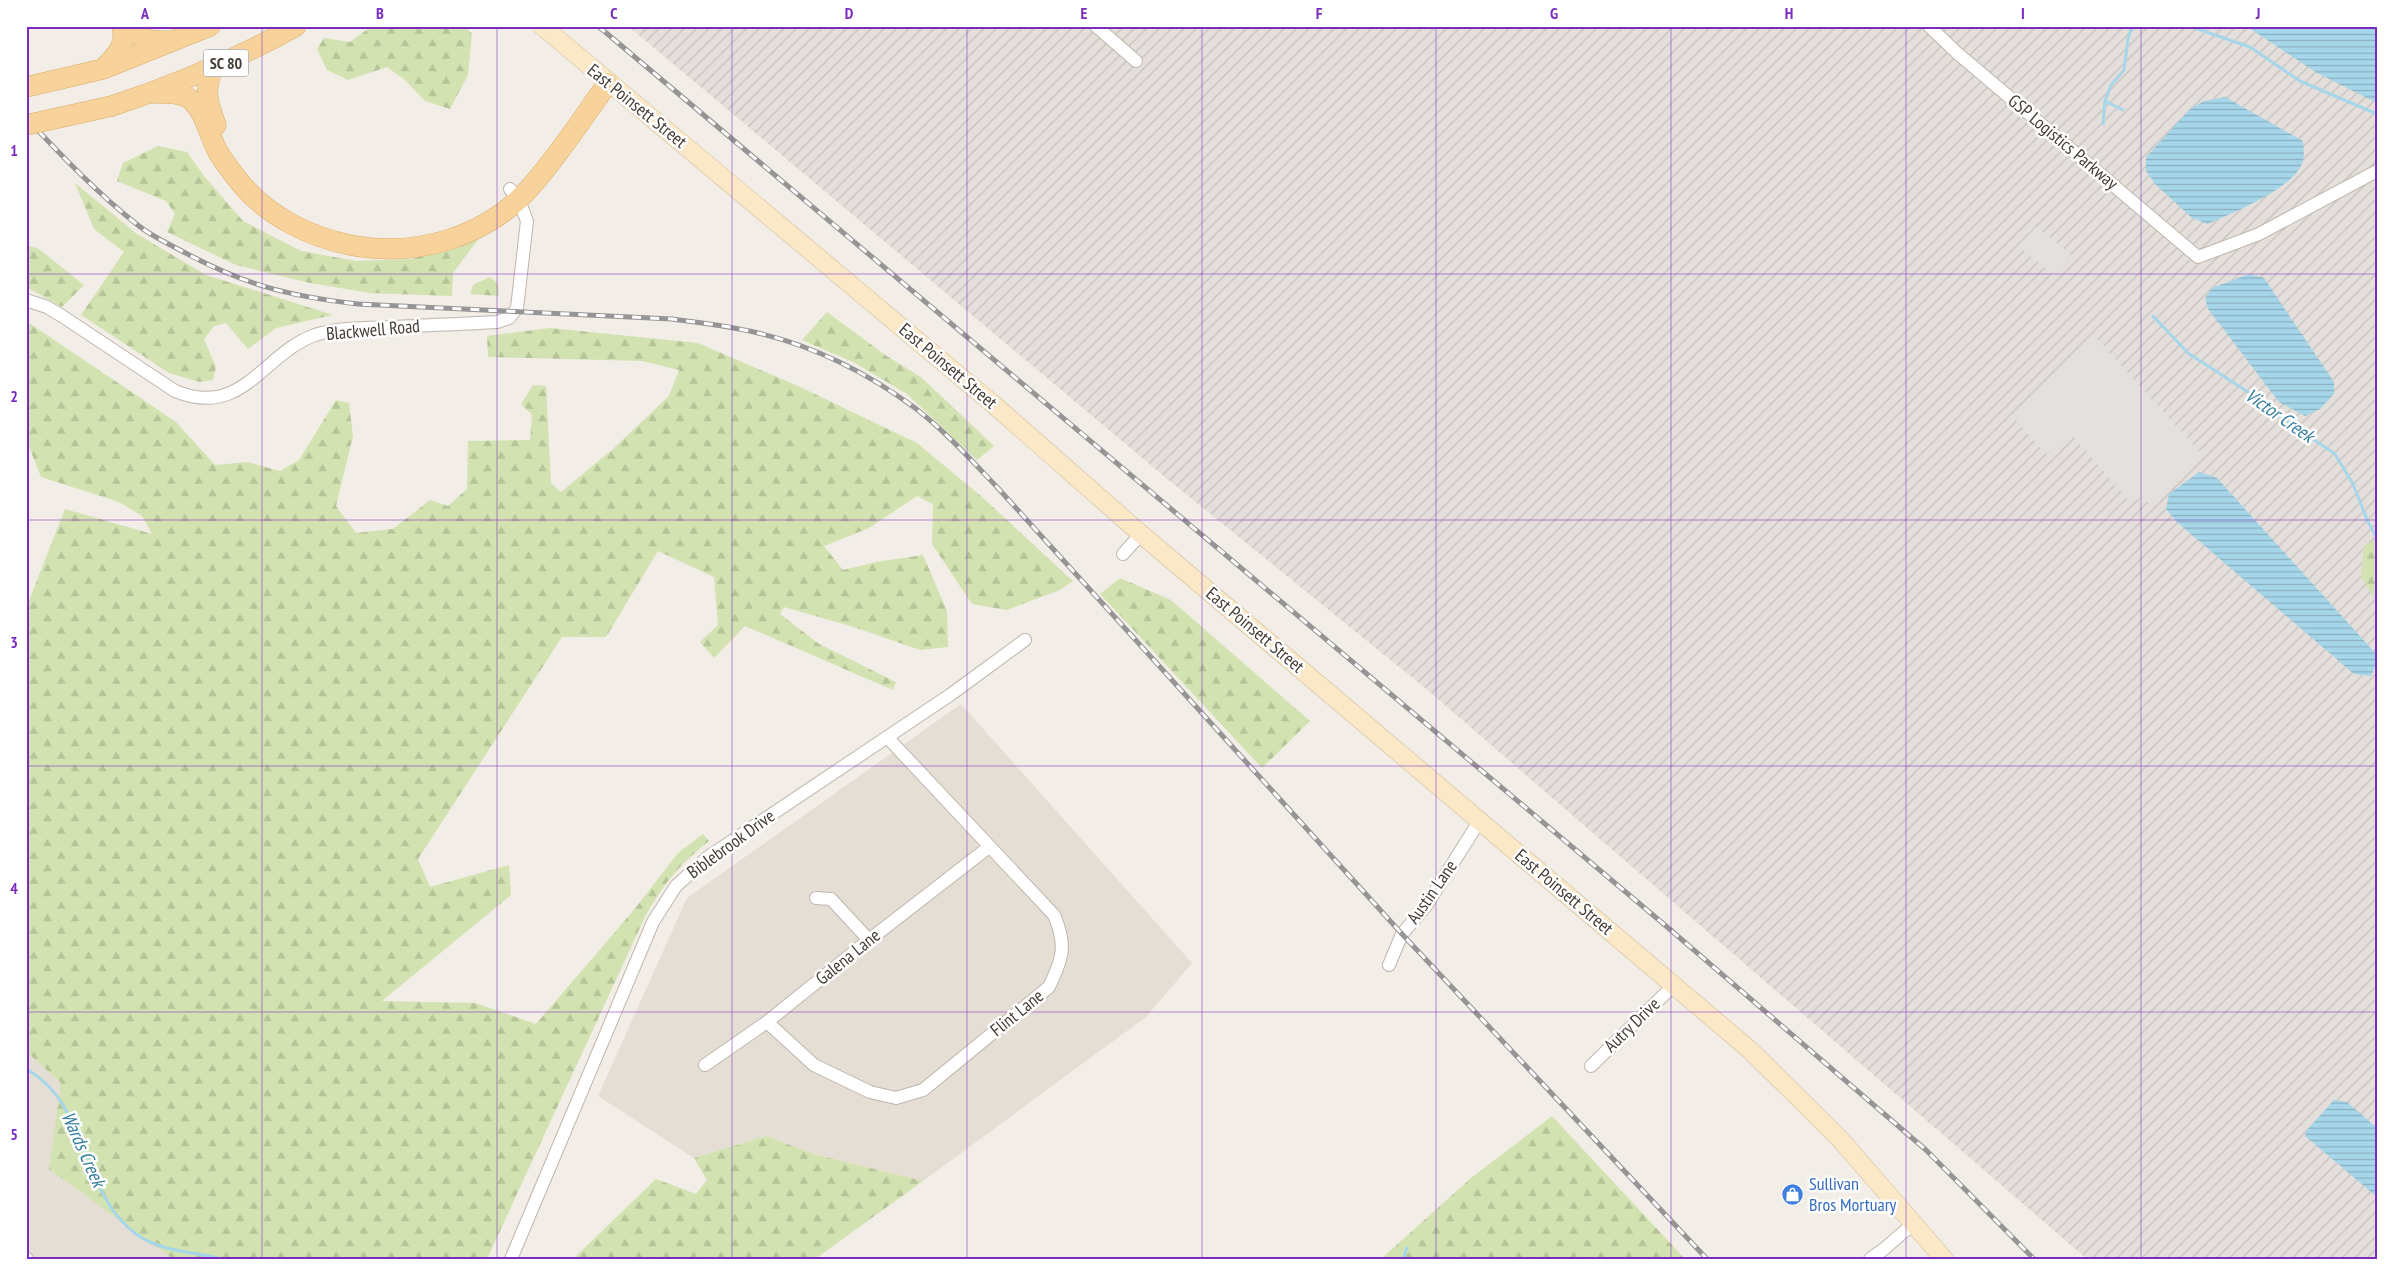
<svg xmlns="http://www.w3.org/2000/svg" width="2403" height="1285" viewBox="0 0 2403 1285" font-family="'PT Sans Narrow',sans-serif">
	<defs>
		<pattern id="industrial-furrows" width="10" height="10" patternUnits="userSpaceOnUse" patternTransform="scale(1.25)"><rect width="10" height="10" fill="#e4dfdb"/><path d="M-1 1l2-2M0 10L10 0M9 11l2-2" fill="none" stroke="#c5c0bd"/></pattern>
		<pattern id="forest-firs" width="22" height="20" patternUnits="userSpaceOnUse" patternTransform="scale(1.25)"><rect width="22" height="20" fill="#d2e3b1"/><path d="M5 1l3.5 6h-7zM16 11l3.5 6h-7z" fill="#b6c499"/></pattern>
		<pattern id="water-rules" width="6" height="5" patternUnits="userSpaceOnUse" patternTransform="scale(1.25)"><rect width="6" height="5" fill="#a6d6ea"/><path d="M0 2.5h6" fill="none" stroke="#89afbe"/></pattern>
	</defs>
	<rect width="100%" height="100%" fill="#f2ede6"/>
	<!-- residential -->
	<path fill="#e5ded4" d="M961,704L1192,963L1146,1017L923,1181L814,1154L766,1136L694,1158L598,1096L687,898Z
		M26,1027L193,1259H26Z"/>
	<!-- industrial -->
	<path fill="url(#industrial-furrows)" d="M628,26H2377V1259H2087L1425,688L1166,478Z"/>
	<!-- forest -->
	<path fill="url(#forest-firs)" d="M372,26H465L472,34L468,75L450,109L425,101L405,80L387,67L348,80L327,70L317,49L324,38L350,42Z
		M158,146L187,152L204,176L243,221L301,251L356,261L412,259L480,237L453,273L452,296L370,293L310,283L236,265L167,232L175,214L166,201L117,181L123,163Z
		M75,183L137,234L206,275L333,315L276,328L248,349L226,323L214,326L204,339L216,367L213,380L200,382L169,373L81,315L124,252L94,229Z
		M26,245L39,249L84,285L62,307L26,287Z
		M490,277L498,284L499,296L470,294L473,285Z
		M827,312L885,355L921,377L994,446L977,460L907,394L853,362L802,340Z
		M26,321L176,422L215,465L248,462L280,471L299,460L336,400L349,403L353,436L336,506L356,533L393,529L430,500L448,506L467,489L468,441L530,440L532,415L521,404L533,385L546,386L551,483L561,492L613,449L669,396L679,370L642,361L488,357L487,336L550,328L698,343L798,386L917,443L982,497L1073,581L1060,590L1007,610L972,604L932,544L933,504L917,496L869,528L824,546L843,570L876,562L923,555L947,611L948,647L920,650L854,627L784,607L780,614L819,644L896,682L893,690L745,626L714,658L700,642L718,625L714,577L658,551L606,637H562L418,859L430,887L509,865L511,895L382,1001L475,1003L536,1024L633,911L678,853L703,834L709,841C678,866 664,883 645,917L487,1259H173L49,1169L61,1083L26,1051V761L29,754L26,608L65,509L152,534L142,516L119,502L41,477L26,439Z
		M2377,539V601L2361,577L2364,546Z
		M1120,578L1171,600L1310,721L1262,768L1100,594Z
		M1552,1116L1685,1259H1381L1471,1178Z
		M766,1136L814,1154L923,1181L815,1259H573L656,1179L696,1194L707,1180L694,1158Z"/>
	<!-- parking -->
	<path fill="#e3e0de" d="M2036,227L2071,254L2054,275L2018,246Z
		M2095,337L2202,454L2151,504L2140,498L2131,503L2072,435L2046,454L2012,416Z"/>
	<!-- water -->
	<path fill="url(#water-rules)" d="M2246,26H2377V103L2317,73Z
		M2225,97L2303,141C2303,147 2305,154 2303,160C2298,187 2232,213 2208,224L2192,218L2155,184L2146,171V157L2190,109L2204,101Z
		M2249,274L2264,278L2334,382V394L2320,409L2305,416L2279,402L2208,309L2205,298L2212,288Z
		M2199,472L2217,478L2377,655V662L2371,676L2354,674L2178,523L2166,509L2169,494Z
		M2334,1100L2347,1102L2377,1128V1197L2305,1136L2306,1131Z"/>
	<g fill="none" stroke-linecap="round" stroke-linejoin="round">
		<!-- stream -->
		<path stroke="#a6d6ea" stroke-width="3" d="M2189,26L2250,47L2300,81L2377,114
			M2105,101L2123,110
			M2103,124L2105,101L2111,85L2124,70L2128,39L2132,26
			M2153,316L2188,353L2265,403L2275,413L2335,454L2353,484L2368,522L2377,538
			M26,1069C90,1104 79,1192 136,1234C160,1252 195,1252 223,1259
			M1403,1259L1407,1248"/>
		<defs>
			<path id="street" d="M1096,26L1136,61
				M1929,26L1956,52L2198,257L2259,234L2377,171
				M26,300L47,307L62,316L175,391C243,419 262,354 315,335C339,327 369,328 394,327C428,325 463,324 497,322L509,318L517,308L527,221L518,198L510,189
				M1123,554L1141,534
				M816,898L831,899L869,940
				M1389,965L1402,934L1426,906L1480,820
				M767,1022L814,1065L870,1092L896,1098L923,1090L1049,987C1063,958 1067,945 1054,915L887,737
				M705,1065L767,1022L869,940L989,847
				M1591,1066L1674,985
				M26,1258L27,1259
				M511,1259L653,922L676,886L708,857L950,695L1025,640
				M1870,1259L1884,1249L1914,1223"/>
			<path id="secondary" d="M542,26L993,404L1141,534L1750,1050L1840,1139L1944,1259"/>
			<path id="primary" d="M133,26C139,42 155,41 169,41
				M105,67C117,54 127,45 122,26
				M213,68C204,91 207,102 216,125
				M26,87L103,69L210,26
				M153,93C165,93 179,92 190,99C205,111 209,136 218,152C225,164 234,175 243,186C270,217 310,237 350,245C417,258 489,237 534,183C561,152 584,116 608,83
				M112,106C176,85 237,59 296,26"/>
		</defs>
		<!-- street casing -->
		<use href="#street" stroke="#bfb6ac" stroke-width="14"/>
		<!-- secondary casing -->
		<use href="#secondary" stroke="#ceba98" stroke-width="19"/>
		<!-- primary casing -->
		<use href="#primary" stroke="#daad6b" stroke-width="21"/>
		<!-- street -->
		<use href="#street" stroke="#fff" stroke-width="12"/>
		<!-- secondary -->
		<use href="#secondary" stroke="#fae8c7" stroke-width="18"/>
		<!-- primary -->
		<use href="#primary" stroke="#f7d29a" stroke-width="20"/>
		<defs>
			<path id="rail" d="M598,26L1666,926L1926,1150L2034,1259
				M26,118C62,156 98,194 139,226C150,235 165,242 178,249C242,284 286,296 358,304L672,319C701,323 730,326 758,333C814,346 869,374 915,408C945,431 971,460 997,487L1402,934L1707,1259"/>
		</defs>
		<!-- rail casing -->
		<use href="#rail" stroke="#959595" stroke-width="5"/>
		<!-- rail -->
		<use href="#rail" stroke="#fff" stroke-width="3" stroke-dasharray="9" stroke-linecap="butt"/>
		<defs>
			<path id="primary-bridge" d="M26,125L112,106"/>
		</defs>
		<!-- primary-bridge casing -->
		<use href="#primary-bridge" stroke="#daad6b" stroke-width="21" stroke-linecap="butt"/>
		<!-- primary-bridge -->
		<use href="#primary-bridge" stroke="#f7d29a" stroke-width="20"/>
	</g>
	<!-- grid -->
	<path fill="none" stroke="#7b2cbf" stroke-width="1" stroke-opacity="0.55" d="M262,26V1259M497,26V1259M732,26V1259M967,26V1259M1202,26V1259M1436,26V1259M1671,26V1259M1906,26V1259M2141,26V1259M26,274H2377M26,520H2377M26,766H2377M26,1012H2377"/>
	<!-- icons -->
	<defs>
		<symbol id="shop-disc" viewBox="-11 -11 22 22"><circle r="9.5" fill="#3f7fe0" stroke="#fff"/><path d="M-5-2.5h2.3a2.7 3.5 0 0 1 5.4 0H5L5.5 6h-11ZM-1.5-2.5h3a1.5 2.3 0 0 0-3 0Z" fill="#fff"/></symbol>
	</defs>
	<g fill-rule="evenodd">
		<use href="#shop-disc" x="1780" y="1182" width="25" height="25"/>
	</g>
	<g text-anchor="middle" stroke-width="5" stroke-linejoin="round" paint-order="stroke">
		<!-- shield labels -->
		<rect fill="#fff" stroke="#7c7772" stroke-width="1" x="203.5" y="49.5" width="45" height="27" rx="4"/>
		<g font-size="16" font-weight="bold" fill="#443d36">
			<text x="226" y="69">SC 80</text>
		</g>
		<!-- street labels -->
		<g font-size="18" fill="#443d36" stroke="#fff">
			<text transform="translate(637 106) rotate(39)" y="6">East Poinsett Street</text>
			<text transform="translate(2063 142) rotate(40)" y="6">GSP Logistics Parkway</text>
			<text transform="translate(373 330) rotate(-5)" y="6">Blackwell Road</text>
			<text transform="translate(948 366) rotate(40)" y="6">East Poinsett Street</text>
			<text transform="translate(1255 630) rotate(40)" y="6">East Poinsett Street</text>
			<text transform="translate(731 844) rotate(-36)" y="6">Biblebrook Drive</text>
			<text transform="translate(1432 892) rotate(-55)" y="6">Austin Lane</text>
			<text transform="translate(1564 892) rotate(40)" y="6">East Poinsett Street</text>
			<text transform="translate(848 957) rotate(-39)" y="6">Galena Lane</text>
			<text transform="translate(1017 1013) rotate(-39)" y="6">Flint Lane</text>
			<text transform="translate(1632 1025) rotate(-44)" y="6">Autry Drive</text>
		</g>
		<!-- shop labels -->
		<g font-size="18" fill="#366cbe" stroke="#fff" text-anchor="start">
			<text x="1809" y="1190">Sullivan<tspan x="1809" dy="21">Bros Mortuary</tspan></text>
		</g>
		<!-- water labels -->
		<g font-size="19" font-style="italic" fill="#357ea0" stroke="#fff">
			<text transform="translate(2280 415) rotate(35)" y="7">Victor Creek</text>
			<text transform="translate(84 1149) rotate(66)" y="7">Wards Creek</text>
		</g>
	</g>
	<!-- border -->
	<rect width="2403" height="1285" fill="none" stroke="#ffffff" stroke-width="55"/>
	<rect x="28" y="28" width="2348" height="1230" fill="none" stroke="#7b2cbf" stroke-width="2"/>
	<g font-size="16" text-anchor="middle" font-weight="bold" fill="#7b2cbf">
		<text x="145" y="19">A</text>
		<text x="380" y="19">B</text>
		<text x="614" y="19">C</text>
		<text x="849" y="19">D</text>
		<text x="1084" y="19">E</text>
		<text x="1319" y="19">F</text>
		<text x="1554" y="19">G</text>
		<text x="1789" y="19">H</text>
		<text x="2023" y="19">I</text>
		<text x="2258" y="19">J</text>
		<text x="14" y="156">1</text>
		<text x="14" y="402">2</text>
		<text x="14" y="648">3</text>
		<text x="14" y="894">4</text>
		<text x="14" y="1140">5</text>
	</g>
</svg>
